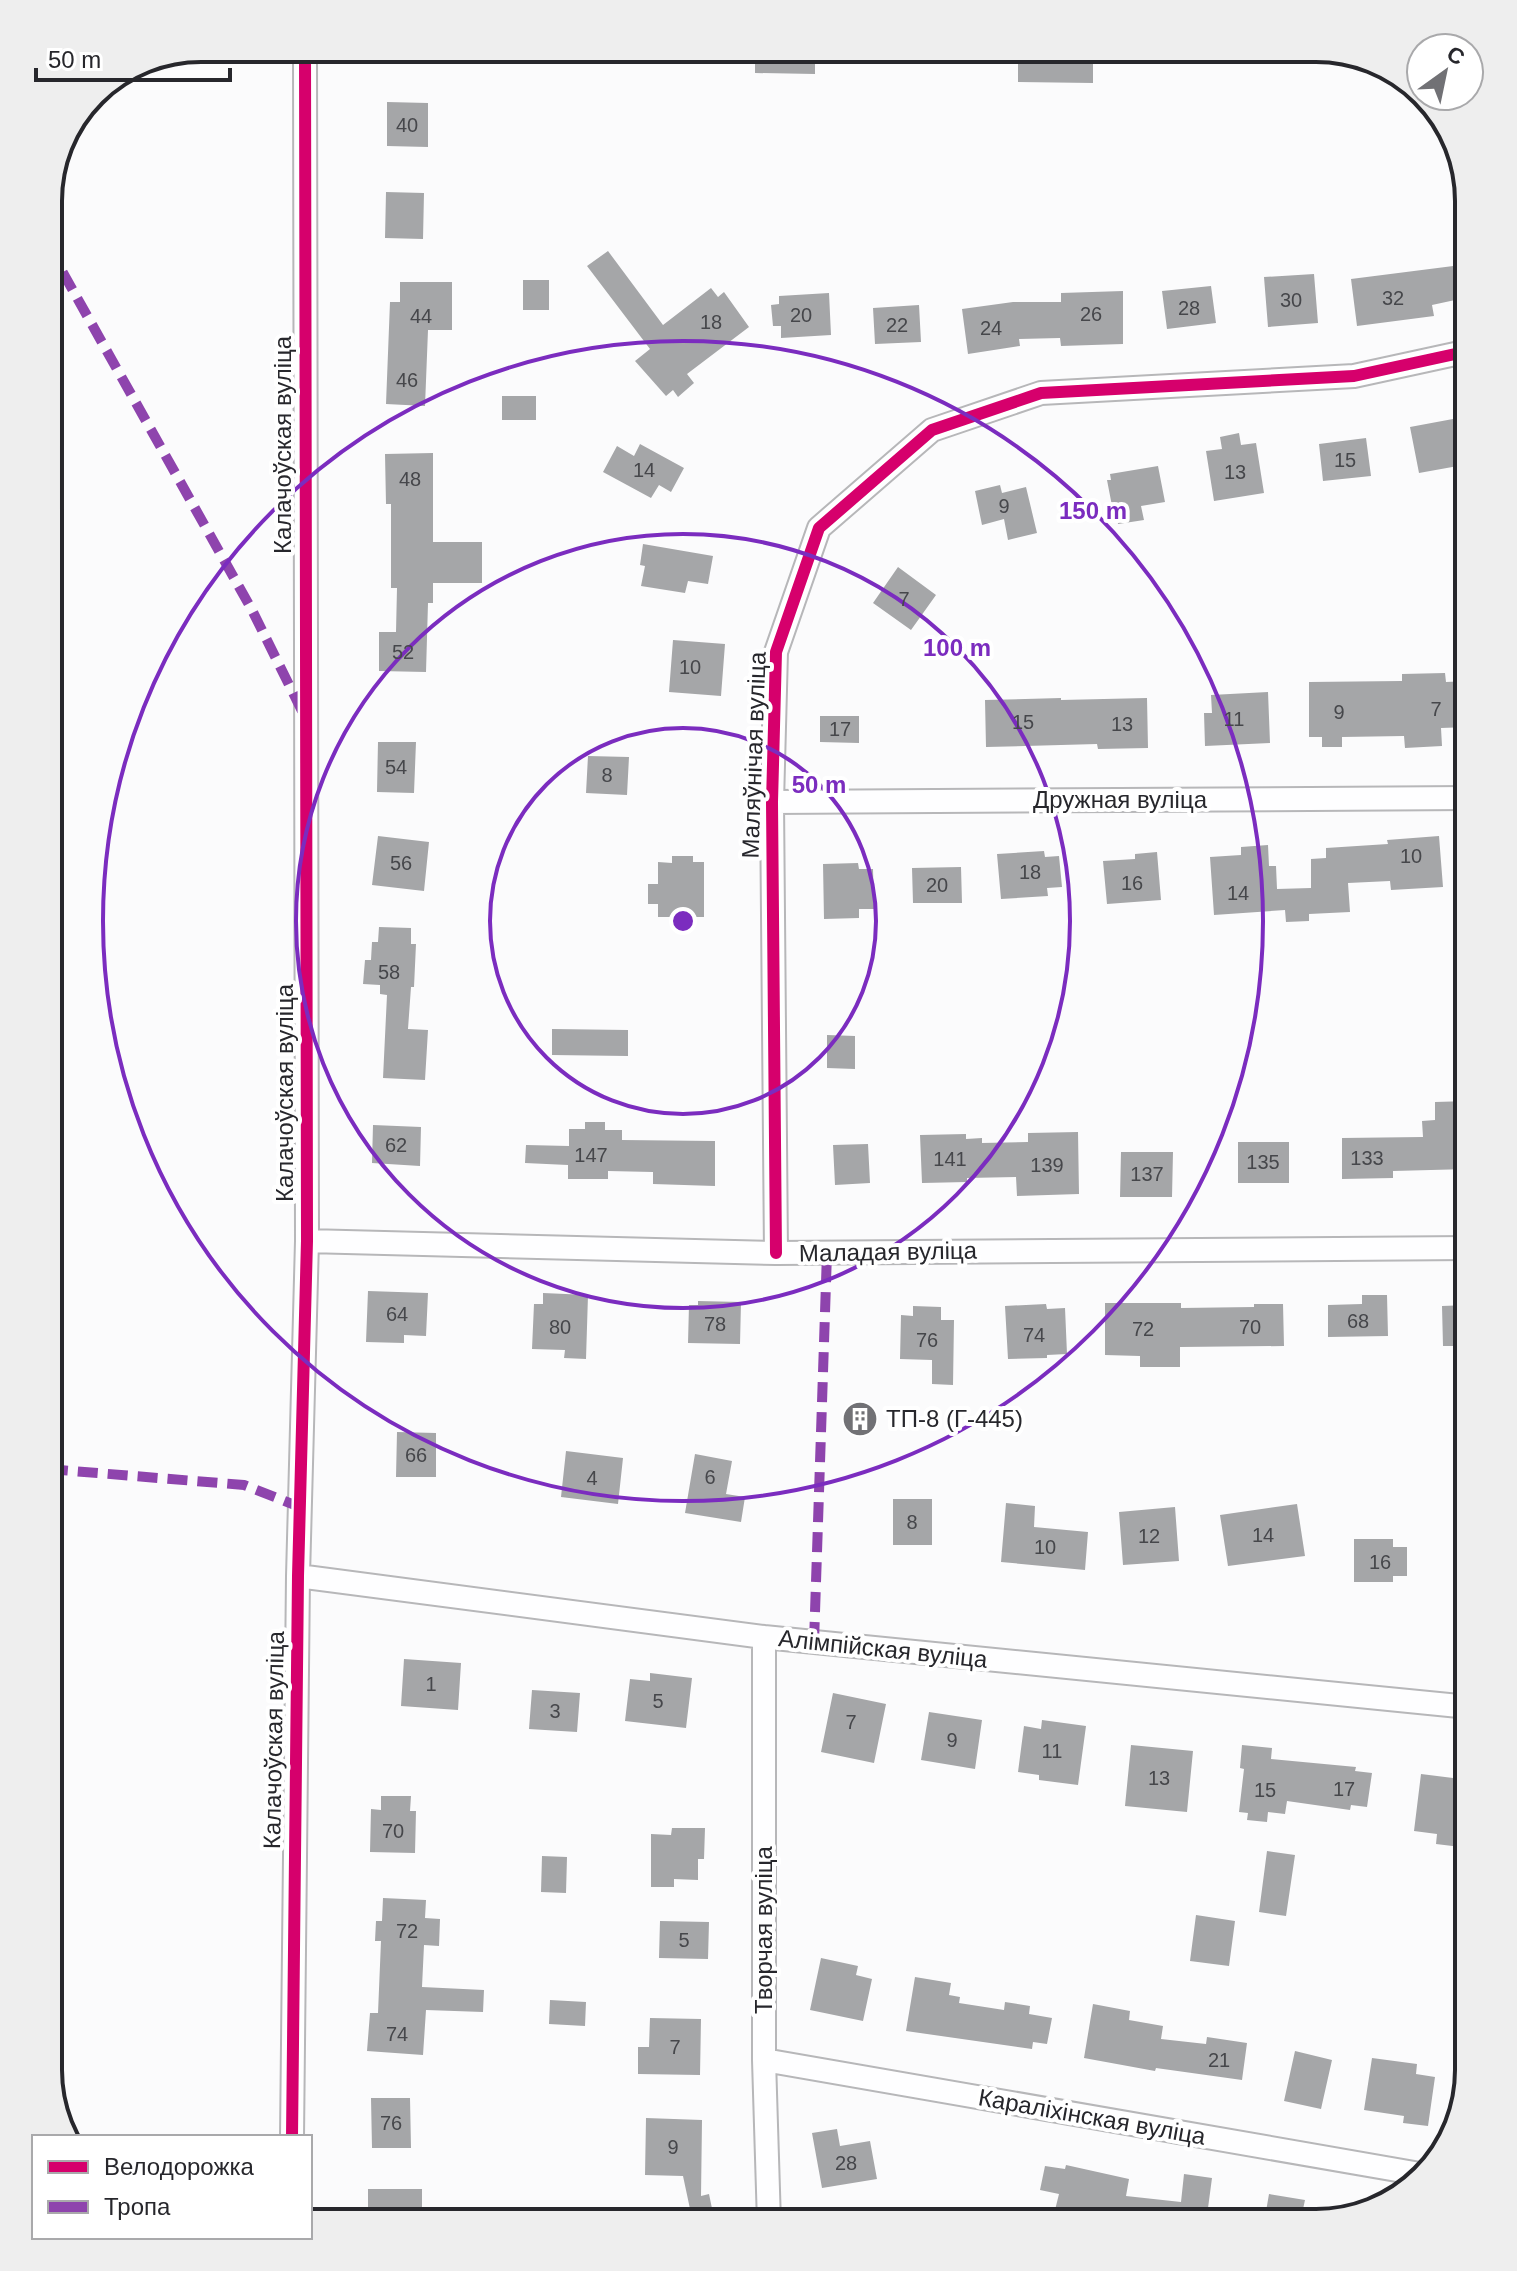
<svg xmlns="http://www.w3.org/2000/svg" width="1517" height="2271" viewBox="0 0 1517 2271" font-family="Arial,sans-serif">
	<rect width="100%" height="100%" fill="#fbfbfc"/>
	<!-- building -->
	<path fill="#a5a6a8" d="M755,48H815V74L755,73Z
		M1018,48H1093V83L1018,82Z
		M387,102L428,103V147L387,146Z
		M386,192L424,193L423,239L385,238Z
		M608,251L663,325L711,288L718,297L724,292L749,327L687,374L694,383L678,397L673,390L666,396L635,361L650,349L587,266Z
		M1469,264V297L1432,305L1434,316L1357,326L1351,279Z
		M1314,274L1318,323L1268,327L1264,277Z
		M523,280H549V310H523Z
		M400,282H452V330H428L425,406L386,404L390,302H400Z
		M1211,286L1216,323L1167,329L1162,291Z
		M1123,291V344L1061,346L1060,338L1019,339L1020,346L968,354L962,309L1013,302H1061V293Z
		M829,293L831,335L781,338V326H773L771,305L779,304V296Z
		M919,305L921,342L875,344L873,308Z
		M502,396H536V420H502Z
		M1469,416V464L1419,473L1410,427Z
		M1239,433L1241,445L1256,443L1264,493L1214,501L1206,451L1222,449L1220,437Z
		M1366,438L1371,476L1323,481L1319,444Z
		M640,444L684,468L671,492L659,485L651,498L603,472L617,446L634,456Z
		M433,453V542H482V583H433V603H428L426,672L379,671V632H396L397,588H391V504H386L385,454Z
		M1158,466L1165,502L1141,506L1144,520L1118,524L1116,506H1112L1107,480H1111L1110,474Z
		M1000,485L1002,493L1026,487L1037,533L1008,540L1004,519L982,525L975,491Z
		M643,544L713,556L708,584L688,581L685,593L641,586L645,566L640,565Z
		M898,567L936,595L911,630L873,603Z
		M673,640L725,644L721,696L669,692Z
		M1445,673L1446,682L1469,681V727L1441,728L1442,746L1405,748L1404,736L1342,737V747H1322V737H1309V682L1402,681V674Z
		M1268,692L1270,743L1205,746L1204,713H1212L1211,695Z
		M1061,698V700L1147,698L1148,748L1098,749L1097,744L986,747L985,700Z
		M820,716H859V743L820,742Z
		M378,742H416L414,793L377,792Z
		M588,756L629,757L627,795L586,793Z
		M378,836L429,842L424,891L372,885Z
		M1439,836L1443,887L1391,890L1390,881L1348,883L1350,912L1309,914V921L1286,922L1285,910L1214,915L1210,857L1241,855V847L1268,845L1269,866H1276L1277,889L1311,888V859L1326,858V848L1388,844L1387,840Z
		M1044,851L1045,857L1059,856L1062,887L1047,888L1048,896L1001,899L997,854Z
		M1157,852L1161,900L1107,904L1103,861L1135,859V854Z
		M672,856H693V862H704V917H658V904H648V884H658V862L672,863Z
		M858,863L859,869H873L874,909H859V918L824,919L823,864Z
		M961,867L962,903H913L912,868Z
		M379,927L411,928V944H416L414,987H411L408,1029L428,1030L425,1080L383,1078L387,995L380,994V985L363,984L365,960H371L372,942H378Z
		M552,1029L628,1030V1056L552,1055Z
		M827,1035L855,1036V1069L827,1068Z
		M1469,1101V1169L1393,1171V1178L1342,1179V1138L1423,1137L1422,1121L1435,1120V1102Z
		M585,1122H605V1130H622V1140L715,1141V1186L653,1184V1172L608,1171V1179H568V1165L525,1163L526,1145L569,1146V1129H585Z
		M373,1125L421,1127L420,1166L372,1163Z
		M1078,1132L1079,1194L1017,1196L1016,1177L967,1178V1182L922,1183L920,1135L966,1134V1139L982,1138V1143L1028,1142V1133Z
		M1238,1142H1289V1183H1238Z
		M868,1144L870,1183L835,1185L833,1145Z
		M1121,1152H1173L1172,1197H1120Z
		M368,1291L428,1293L426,1336L404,1335V1343L366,1342Z
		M543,1293L588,1295L586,1359L564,1358L565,1350L532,1349L534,1304H543Z
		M1362,1295H1387L1388,1336L1328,1337V1305L1362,1304Z
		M698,1301L741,1302L740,1344L688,1343L689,1305H698Z
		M1105,1303H1181V1308L1254,1307V1304H1283L1284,1346L1180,1347V1367H1140V1356L1105,1355Z
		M1046,1304L1047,1309L1065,1308L1067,1354L1047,1355V1358L1008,1359L1005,1306Z
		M1469,1305V1346H1443L1442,1306Z
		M913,1306L941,1307V1320H954L953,1385L932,1384V1360L900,1359L901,1315L913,1316Z
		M397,1432L436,1433V1477H396Z
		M566,1451L623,1458L618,1504L561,1497Z
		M695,1454L732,1461L726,1494L745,1497L741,1522L685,1513Z
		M893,1499H932V1545H893Z
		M1006,1503L1035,1506L1034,1527L1088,1532L1085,1570L1001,1562Z
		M1297,1504L1305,1556L1228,1566L1220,1515Z
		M1175,1507L1179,1561L1123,1565L1119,1512Z
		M1354,1539H1393V1547H1407V1576H1393V1582H1354Z
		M404,1659L461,1663L458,1710L401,1706Z
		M650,1673L692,1678L686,1728L625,1721L630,1679L650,1681Z
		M532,1690L580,1693L577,1732L529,1729Z
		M833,1693L886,1704L874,1763L821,1752Z
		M929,1712L982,1720L975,1769L921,1760Z
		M1042,1720L1086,1726L1078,1785L1039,1780V1775L1018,1772L1024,1726L1041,1729Z
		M1131,1745L1193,1751L1187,1812L1125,1806Z
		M1242,1745L1272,1748L1271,1759L1356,1767L1355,1771L1372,1773L1367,1807L1351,1805L1350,1810L1287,1801L1285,1814L1268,1812L1267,1822L1247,1820L1248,1813L1239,1812L1244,1769L1240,1768Z
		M1421,1774L1469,1780V1848L1436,1844L1437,1834L1414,1831Z
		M381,1796H411L410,1811H416L415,1853L370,1852L371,1809L381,1810Z
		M672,1828H705L704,1859H698V1880L674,1879V1887H651V1834L671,1835Z
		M1267,1851L1295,1855L1286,1916L1259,1912Z
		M542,1856L567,1857L566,1893L541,1892Z
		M383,1898L426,1900L425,1918L440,1919L439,1946L424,1945L422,1987L484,1990L483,2012L426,2010L423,2055L367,2051L370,2013H378L381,1941H375L376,1921H382Z
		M1196,1915L1235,1921L1229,1966L1190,1961Z
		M660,1921L709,1922L708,1959L659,1958Z
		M821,1958L858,1966L856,1975L872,1979L863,2021L810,2010Z
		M915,1977L951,1983L949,1995L960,1997L959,2003L1004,2010L1005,2002L1030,2006L1029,2014L1052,2018L1047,2044L1033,2042L1032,2049L906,2031Z
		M550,2000L586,2002L585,2026L549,2024Z
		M1093,2004L1130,2011L1129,2020L1163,2026L1161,2039L1206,2044L1207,2037L1247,2043L1242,2080L1156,2068L1155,2071L1084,2058Z
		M650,2018L701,2019L700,2075L638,2074V2047H649Z
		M1295,2051L1332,2060L1321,2109L1284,2101Z
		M1372,2058L1417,2064L1416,2074L1435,2077L1428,2126L1403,2123L1404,2116L1364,2110Z
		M371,2098H410L411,2148H372Z
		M646,2118L702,2120L701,2196L709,2194L715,2223H693L683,2176L645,2175Z
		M837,2129L840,2146L870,2141L877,2179L822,2188L812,2133Z
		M1066,2165L1129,2179L1126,2196L1181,2202L1184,2174L1212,2178L1206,2223H1067L1068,2217L1054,2214L1059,2194L1040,2190L1045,2166L1065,2169Z
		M368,2189H422V2223H368Z
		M1269,2194L1305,2200L1300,2223H1264Z"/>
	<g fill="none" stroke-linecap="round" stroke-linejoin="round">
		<defs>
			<path id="street" d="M772,802L1469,798
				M307,1241L776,1253L1469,1248
				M776,1253L772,802L776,652L819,528L932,430L1041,393L1354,376L1469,351
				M298,1576L764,1637L1469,1707
				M764,1637V2060L769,2223
				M764,2060L1420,2174
				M292,2137L298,1576L307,1241L305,48"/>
		</defs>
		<!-- street casing -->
		<use href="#street" stroke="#b7b7b9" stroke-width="26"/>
		<!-- street -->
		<use href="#street" stroke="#fefeff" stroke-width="22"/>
		<!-- quiet -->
		<path stroke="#8e44ad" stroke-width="10" stroke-dasharray="20 10" stroke-linecap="butt" d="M48,246L252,610L303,713
			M48,1472L60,1470L244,1485L300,1507
			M814,1642L827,1253"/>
		<defs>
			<path id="cycleway" d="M776,1253L772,802L776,652L819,528L932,430L1041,393L1354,376L1469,351
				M292,2137L298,1576L307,1241L305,48"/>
		</defs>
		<!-- cycleway casing -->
		<use href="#cycleway" stroke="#fff" stroke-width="17"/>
		<!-- cycleway -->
		<use href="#cycleway" stroke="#d6006c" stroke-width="12"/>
	</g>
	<!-- distance rings -->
	<g fill="none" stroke="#7b2cbf" stroke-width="4">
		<circle cx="683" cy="921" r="193"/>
		<circle cx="683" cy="921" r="387"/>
		<circle cx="683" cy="921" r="580"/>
	</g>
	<!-- icons -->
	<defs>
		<symbol id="building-disc" viewBox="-11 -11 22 22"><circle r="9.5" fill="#717175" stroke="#fff"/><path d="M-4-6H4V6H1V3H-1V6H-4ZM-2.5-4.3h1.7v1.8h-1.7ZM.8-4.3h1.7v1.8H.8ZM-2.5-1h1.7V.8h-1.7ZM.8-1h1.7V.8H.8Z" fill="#fff"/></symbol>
	</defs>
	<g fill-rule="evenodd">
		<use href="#building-disc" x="840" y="1399" width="40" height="40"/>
	</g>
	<g text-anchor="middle" stroke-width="8" stroke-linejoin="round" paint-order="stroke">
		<!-- number labels -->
		<g font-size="20" fill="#46474b">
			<text x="407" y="132">40</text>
			<text x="1393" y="305">32</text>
			<text x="1291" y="307">30</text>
			<text x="1189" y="315">28</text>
			<text x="1091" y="321">26</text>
			<text x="801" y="322">20</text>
			<text x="421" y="323">44</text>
			<text x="711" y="329">18</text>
			<text x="897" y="332">22</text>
			<text x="991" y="335">24</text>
			<text x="407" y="387">46</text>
			<text x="1345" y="467">15</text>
			<text x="644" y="477">14</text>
			<text x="1235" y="479">13</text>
			<text x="410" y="486">48</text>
			<text x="1004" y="513">9</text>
			<text x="904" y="606">7</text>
			<text x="403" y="659">52</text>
			<text x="690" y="674">10</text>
			<text x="1436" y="716">7</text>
			<text x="1339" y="719">9</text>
			<text x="1234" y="726">11</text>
			<text x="1023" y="729">15</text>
			<text x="1122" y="731">13</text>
			<text x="840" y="736">17</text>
			<text x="396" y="774">54</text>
			<text x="607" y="782">8</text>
			<text x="1411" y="863">10</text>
			<text x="401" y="870">56</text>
			<text x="1030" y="879">18</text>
			<text x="1132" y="890">16</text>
			<text x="937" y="892">20</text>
			<text x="1238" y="900">14</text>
			<text x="389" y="979">58</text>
			<text x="396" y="1152">62</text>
			<text x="591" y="1162">147</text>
			<text x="1367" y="1165">133</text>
			<text x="950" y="1166">141</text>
			<text x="1263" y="1169">135</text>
			<text x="1047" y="1172">139</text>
			<text x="1147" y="1181">137</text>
			<text x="397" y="1321">64</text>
			<text x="1358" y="1328">68</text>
			<text x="715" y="1331">78</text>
			<text x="560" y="1334">80</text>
			<text x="1250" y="1334">70</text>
			<text x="1143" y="1336">72</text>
			<text x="1034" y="1342">74</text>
			<text x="927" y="1347">76</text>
			<text x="416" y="1462">66</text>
			<text x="710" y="1484">6</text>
			<text x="592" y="1485">4</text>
			<text x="912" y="1529">8</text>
			<text x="1263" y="1542">14</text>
			<text x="1149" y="1543">12</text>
			<text x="1045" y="1554">10</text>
			<text x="1380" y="1569">16</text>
			<text x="431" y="1691">1</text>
			<text x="658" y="1708">5</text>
			<text x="555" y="1718">3</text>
			<text x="851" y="1729">7</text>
			<text x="952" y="1747">9</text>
			<text x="1052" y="1758">11</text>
			<text x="1159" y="1785">13</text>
			<text x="1344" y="1796">17</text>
			<text x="1265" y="1797">15</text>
			<text x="393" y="1838">70</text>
			<text x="407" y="1938">72</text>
			<text x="684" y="1947">5</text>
			<text x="397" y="2041">74</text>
			<text x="675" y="2054">7</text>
			<text x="1219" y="2067">21</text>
			<text x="391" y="2130">76</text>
			<text x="673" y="2154">9</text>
			<text x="846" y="2170">28</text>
		</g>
		<!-- street labels -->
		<g font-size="24" fill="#27272c" stroke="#fff">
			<text transform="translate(283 445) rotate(-90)" y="8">Калачоўская вуліца</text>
			<text transform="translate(754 755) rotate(-88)" y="8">Маляўнічая вуліца</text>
			<text x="1120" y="808">Дружная вуліца</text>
			<text transform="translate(285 1093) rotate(-90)" y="8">Калачоўская вуліца</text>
			<text transform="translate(888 1252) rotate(-1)" y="8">Маладая вуліца</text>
			<text transform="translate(883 1649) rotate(6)" y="8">Алімпійская вуліца</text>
			<text transform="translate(274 1740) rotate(-89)" y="8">Калачоўская вуліца</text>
			<text transform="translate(764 1930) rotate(-90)" y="8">Творчая вуліца</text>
			<text transform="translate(1092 2117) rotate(10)" y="8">Караліхінская вуліца</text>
		</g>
		<!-- poi labels -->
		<g font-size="24" fill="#27272c" stroke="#fff" text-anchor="start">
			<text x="886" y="1427">ТП-8 (Г-445)</text>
		</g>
	</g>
	<!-- crop -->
	<path d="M0 0H1517V2271H0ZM201 62H1316A139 139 0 0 1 1455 201V2070A139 139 0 0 1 1316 2209H201A139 139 0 0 1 62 2070V201A139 139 0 0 1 201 62Z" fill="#eee" fill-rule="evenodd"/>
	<path fill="none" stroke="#27272c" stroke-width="4" d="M201 62H1316A139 139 0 0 1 1455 201V2070A139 139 0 0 1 1316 2209H201A139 139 0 0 1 62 2070V201A139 139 0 0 1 201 62Z"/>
	<circle cx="683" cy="921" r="12" fill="#7b2cbf" stroke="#fff" stroke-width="4"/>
	<g font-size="24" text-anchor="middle" font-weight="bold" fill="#7b2cbf" stroke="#fff" stroke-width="8" stroke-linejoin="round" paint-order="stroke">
		<text x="1093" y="519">150 m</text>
		<text x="957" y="656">100 m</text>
		<text x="819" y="793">50 m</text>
	</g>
	<!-- legend -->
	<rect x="32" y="2135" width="280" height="104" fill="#ffffff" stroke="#a9a9ab" stroke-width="2"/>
	<rect x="48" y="2161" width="40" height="12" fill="#d6006c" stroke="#a9a9ab" stroke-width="2"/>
	<text x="104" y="2175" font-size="24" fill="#27272c">Велодорожка</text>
	<rect x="48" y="2201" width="40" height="12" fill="#8e44ad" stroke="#a9a9ab" stroke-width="2"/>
	<text x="104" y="2215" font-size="24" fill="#27272c">Тропа</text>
	<!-- north arrow -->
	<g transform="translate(1445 72) rotate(33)"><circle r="38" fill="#ffffff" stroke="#a9a9ab" stroke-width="2"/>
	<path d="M0-6L14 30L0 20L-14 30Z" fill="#717175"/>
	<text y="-12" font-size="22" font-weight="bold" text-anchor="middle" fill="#27272c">С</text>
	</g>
	<!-- scale -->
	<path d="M36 68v12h194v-12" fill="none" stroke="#27272c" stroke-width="4"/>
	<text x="48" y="68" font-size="24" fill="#27272c" stroke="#ffffff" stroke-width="6" paint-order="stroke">50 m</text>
</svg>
